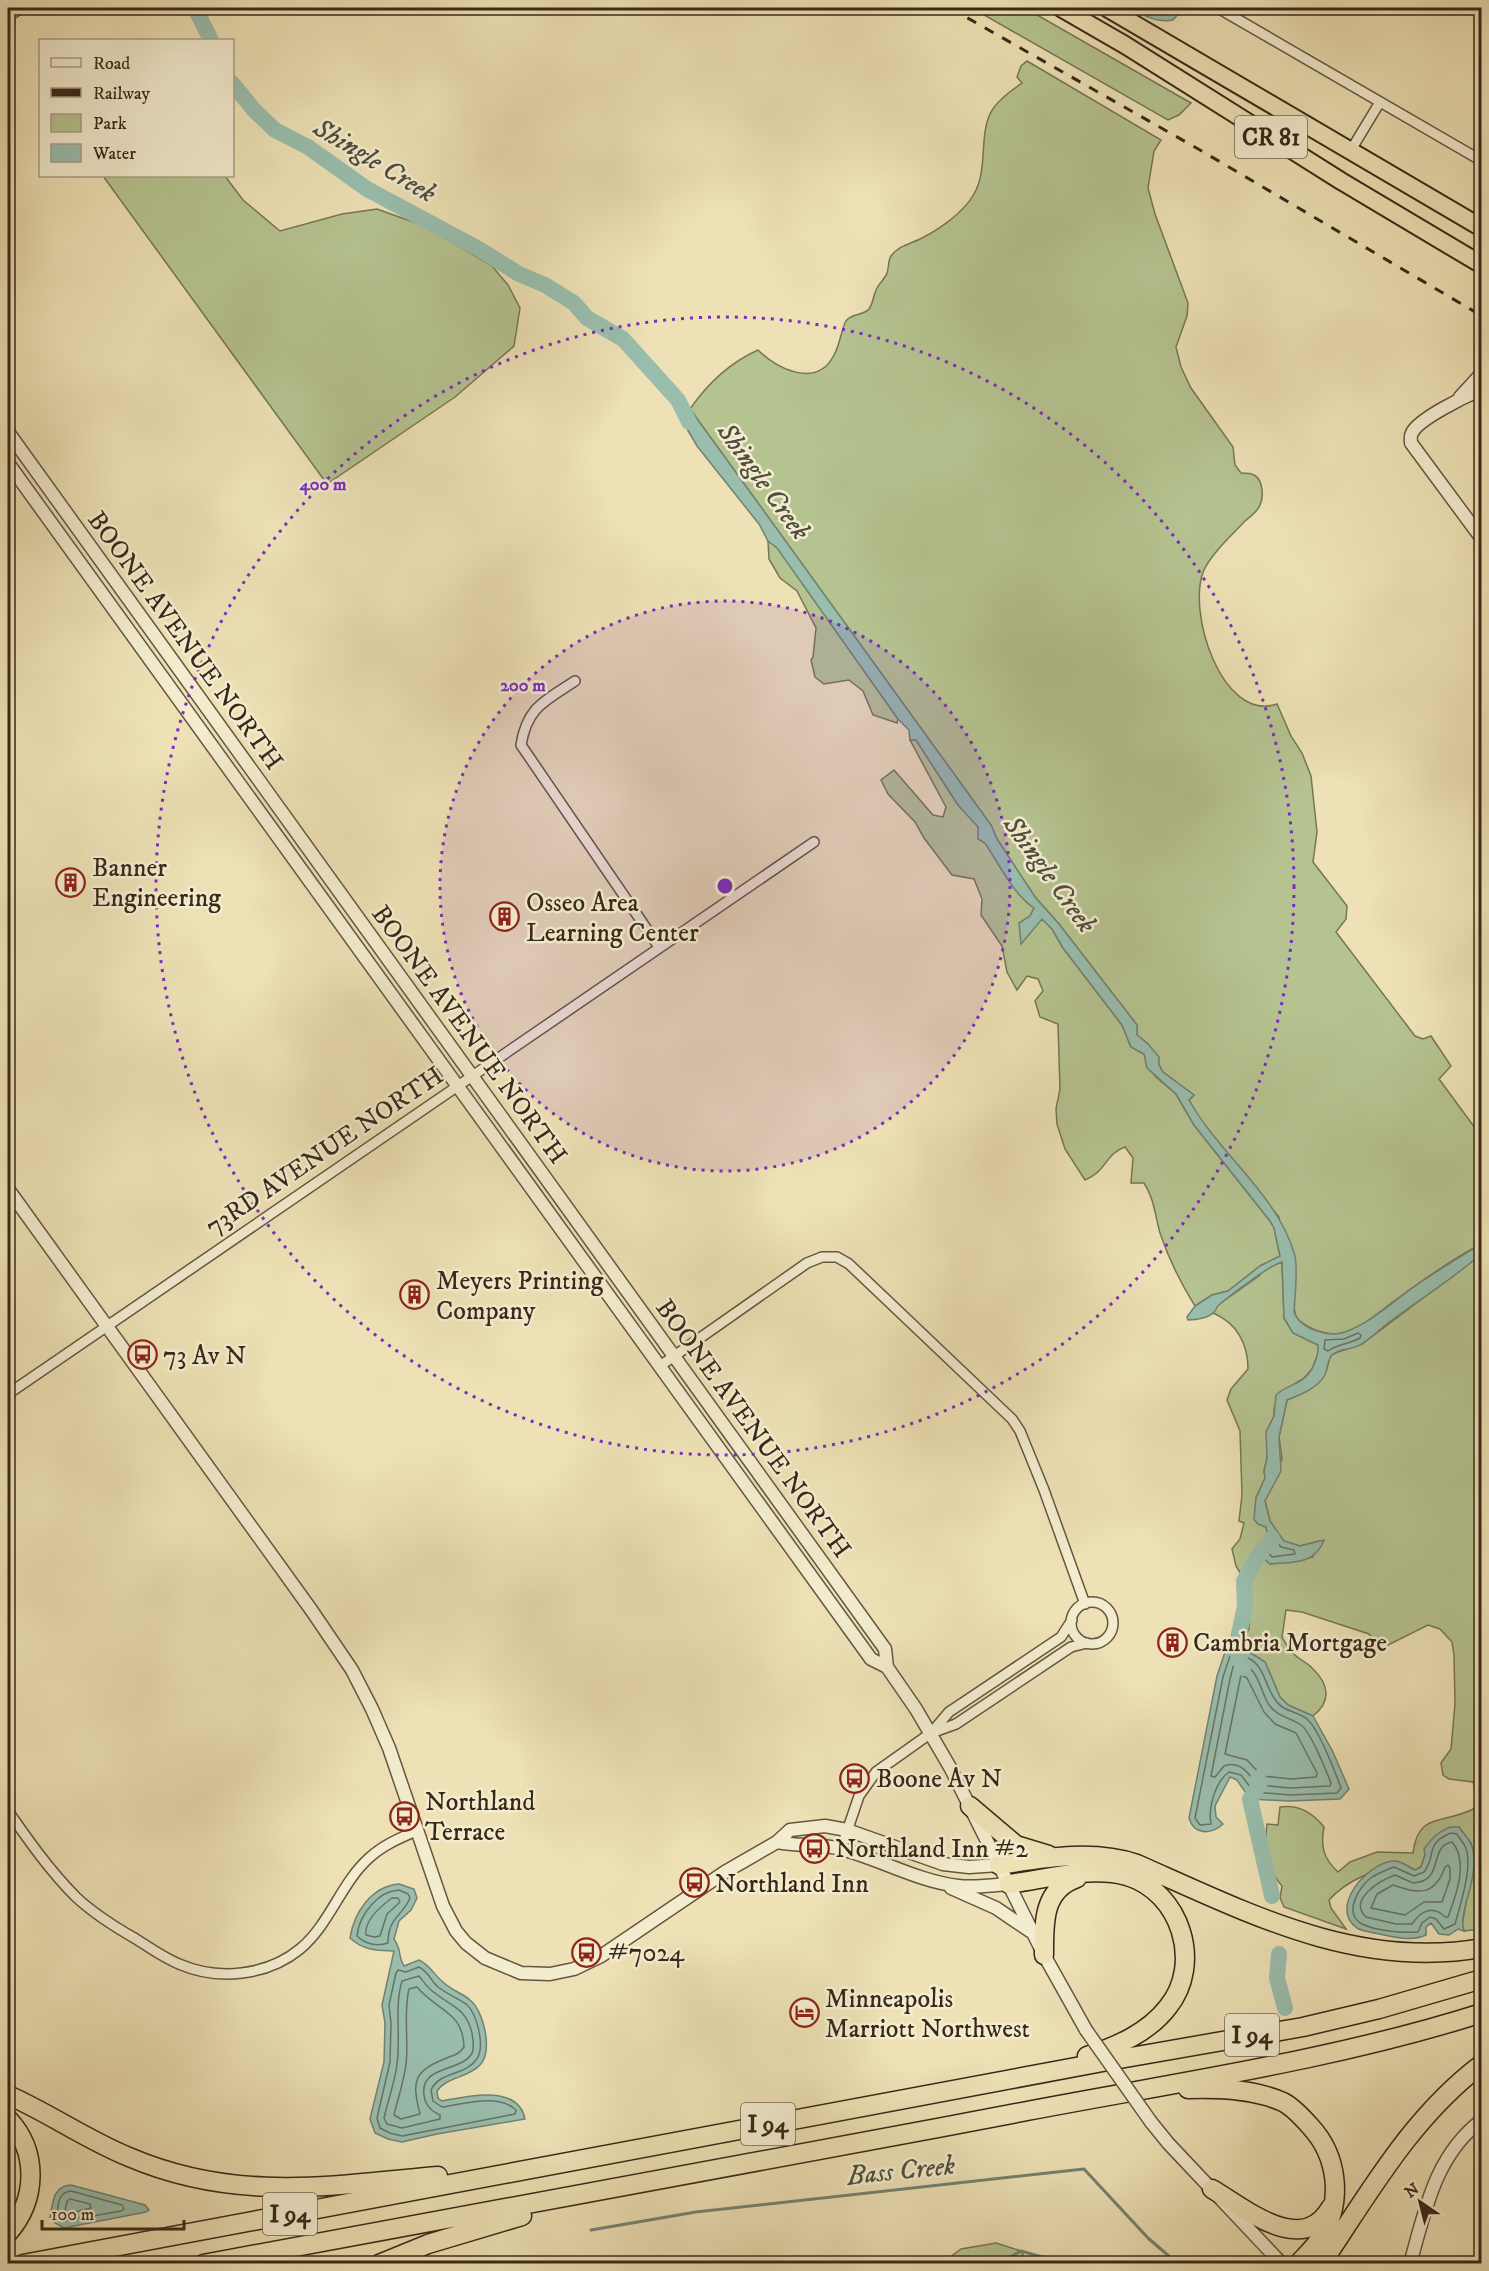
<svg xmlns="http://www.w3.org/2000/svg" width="1489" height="2271" viewBox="0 0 1489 2271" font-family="'IM FELL DW Pica',serif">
	<rect width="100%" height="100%" fill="#ede1b5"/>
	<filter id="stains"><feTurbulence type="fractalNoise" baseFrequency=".00333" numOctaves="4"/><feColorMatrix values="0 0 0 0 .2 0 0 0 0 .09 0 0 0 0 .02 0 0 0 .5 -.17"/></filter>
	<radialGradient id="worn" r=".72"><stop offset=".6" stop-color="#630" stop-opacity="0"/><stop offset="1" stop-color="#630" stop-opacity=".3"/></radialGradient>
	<!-- green -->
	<path fill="#b5c390" stroke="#767654" stroke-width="1.5" d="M972,8H1025L1191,103L1179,115L1168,120Z
		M1027,61L1161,140L1154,151L1148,188L1155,214L1188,303L1187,316L1176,347L1181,367L1191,388L1233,447L1235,465L1241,473C1244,473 1251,473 1254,475C1263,480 1264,496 1260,505C1258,511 1250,517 1245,521C1233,534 1211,554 1204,570C1186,611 1222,723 1277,704L1291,736L1302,753L1311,776L1317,832L1313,862L1347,906L1346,919L1336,932L1415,1036L1423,1039L1431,1036L1451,1066L1439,1079L1481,1136V1244C1451,1260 1424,1279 1397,1299C1380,1311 1363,1328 1342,1333C1326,1337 1308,1328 1296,1318L1279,1217L1201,1121L1189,1100L1194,1095L1163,1072L1148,1044L1137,1035V1025L1059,924L1035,897L997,839L991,825L690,409C708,383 729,363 758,350C777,369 817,389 834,355C840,345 841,330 846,321C851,313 863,316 869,309C874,302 873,295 877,288C880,282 885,279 887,273C889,268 888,260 891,256C899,245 911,244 922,238C940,229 964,212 974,194C988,170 979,138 990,114C996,101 1011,91 1022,83L1017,77L1021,66Z
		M103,176H225L243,200L280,231L342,214L377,209L427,227L492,266L508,285L520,308L514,346L455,397L327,484Z
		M768,541L777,547L898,719L897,723L873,715L863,691L849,680L824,684L815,677L811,660L813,657L816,628L797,591L780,578L769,559Z
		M910,740H916C930,761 943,783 957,803C963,811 971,816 976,824C992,848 1010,892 1034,908L1030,916L1021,944L1042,918L1052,929L1063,948L1122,1025L1131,1047L1144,1054L1155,1076L1176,1094L1194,1125L1270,1221L1274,1228L1280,1256L1260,1266L1228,1291L1212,1295L1195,1306C1180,1282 1169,1260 1160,1233C1155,1215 1154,1198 1144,1183H1131L1133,1158L1125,1147C1106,1153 1106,1172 1085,1180L1065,1149L1057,1124L1056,1109L1060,1089L1058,1024L1040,1017L1035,1001L1043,991L1038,979L1027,976L1017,990L1007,972L1002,946L981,915L982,899L974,879L952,875L924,838L915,822L888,794L881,780L894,770L933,815L943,817L946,807Z
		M1481,1254V1929L1464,1931L1462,1925L1474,1855L1471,1843L1459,1827L1425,1855L1421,1867L1415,1870L1402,1863C1375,1870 1348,1879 1329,1900L1331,1908L1346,1929L1284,1907L1280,1898L1282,1886C1266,1867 1264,1848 1267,1824L1278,1825L1280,1807C1299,1804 1313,1813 1324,1827C1320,1847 1324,1859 1338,1872L1350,1862L1377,1852L1413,1853C1418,1810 1446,1825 1475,1808L1477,1795L1473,1782L1449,1779L1443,1775L1441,1763L1451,1749L1455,1704L1454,1655L1452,1642L1440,1629L1428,1625L1380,1649L1369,1634L1302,1612L1286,1610L1282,1637C1285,1642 1289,1649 1293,1653C1298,1659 1306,1662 1312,1668C1329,1684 1332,1701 1313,1716L1288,1705L1280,1697L1265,1662L1246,1650L1242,1640L1249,1629V1583L1263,1557L1270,1564L1298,1561L1313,1557L1318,1541L1300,1546L1283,1541L1270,1521L1265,1501L1282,1459L1279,1437L1287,1400C1300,1395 1318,1387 1325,1374C1328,1368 1328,1360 1331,1356C1334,1352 1356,1347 1362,1344Z
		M1282,1262L1284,1318L1293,1333L1318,1345L1319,1351L1312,1369L1303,1379L1294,1384L1274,1408V1416L1267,1432V1458L1264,1471L1265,1478L1256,1498L1255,1519L1258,1524L1266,1526L1268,1536L1255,1552L1242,1576L1236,1566L1232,1549L1240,1539L1244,1523L1239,1521L1242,1495L1240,1431L1227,1400L1231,1389L1248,1369C1248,1344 1237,1323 1213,1313L1218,1305L1259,1276L1266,1268Z
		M996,2243L1021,2251L1028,2263H942L961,2249Z"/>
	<!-- water -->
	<path fill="#99beae" stroke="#728272" stroke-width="1.5" d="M1131,8H1176L1179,13L1173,20C1157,23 1144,16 1131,8Z
		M680,399L690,409L991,825L997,839L1035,897L1059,924L1137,1025V1035L1148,1044L1159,1057V1065L1163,1072L1194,1095L1189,1100C1219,1154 1279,1196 1295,1256C1298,1271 1295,1296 1294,1312C1300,1329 1329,1338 1345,1332C1368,1324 1388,1306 1407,1292C1431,1274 1456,1259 1481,1244V1254C1454,1278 1422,1298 1392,1320C1382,1327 1374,1336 1363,1343C1354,1350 1342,1348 1333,1354C1327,1358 1328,1369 1325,1375C1318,1388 1300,1395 1287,1400L1279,1437L1281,1471L1265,1501L1270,1521L1284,1541L1300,1546L1324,1540C1315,1565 1292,1562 1270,1564L1256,1552L1268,1536L1266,1527L1258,1524L1254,1519L1256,1498L1265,1478L1264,1471L1267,1458L1266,1432L1274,1416L1276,1395C1284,1387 1293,1386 1302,1380C1312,1373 1319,1357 1318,1345L1293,1333L1284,1318L1282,1262C1267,1267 1233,1293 1220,1304C1213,1310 1220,1305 1214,1312C1209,1318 1196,1320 1188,1320L1187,1317L1195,1306L1212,1295L1228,1291L1260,1266L1280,1256L1274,1228L1270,1221L1194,1125L1176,1094L1147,1068L1144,1054L1131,1047L1122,1025L1063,948L1052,929L1042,919L1021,944L1019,923L1030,916L1034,908C1013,894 999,864 985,843L978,839V827L958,805L916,740H910L909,730L898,719L777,548L768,541L759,524L697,446L679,415Z
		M1236,1648L1246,1650L1265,1662L1280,1697L1288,1705L1313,1716L1333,1752L1349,1789L1340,1799L1289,1801L1250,1799L1237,1780L1230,1777L1215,1806L1216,1817L1223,1824C1211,1835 1194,1835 1189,1818L1217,1676L1226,1649Z
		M1450,1827H1459C1462,1832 1467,1837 1470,1842C1479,1859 1471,1886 1466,1903C1464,1913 1461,1922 1464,1931L1458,1929L1449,1935L1439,1934L1431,1923L1426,1927V1935C1413,1941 1397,1938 1384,1935C1376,1933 1364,1932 1357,1928C1328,1907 1368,1863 1393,1861C1401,1860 1408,1867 1415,1870L1421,1867L1425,1855L1424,1849C1432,1838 1438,1832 1450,1827Z
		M399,1884L414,1889L417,1898L411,1910L399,1921L394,1939C403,1952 397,1956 404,1966L419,1960C430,1965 434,1975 443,1982C451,1990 462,1993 470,2000C484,2011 493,2051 480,2065C468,2078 446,2077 437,2091L438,2098L442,2101C468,2096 518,2084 525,2119L437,2134L402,2142L388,2139L375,2133L370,2119L384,2062L385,2023L382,2005L394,1951C377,1950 364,1951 350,1938C354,1912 372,1886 399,1884Z
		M71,2185L145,2205L149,2210L146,2212L64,2228L55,2223L50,2217C53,2202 53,2186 71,2185Z"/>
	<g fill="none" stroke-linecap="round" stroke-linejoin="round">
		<!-- shore -->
		<path stroke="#687364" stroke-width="1.5" d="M1358,1333L1361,1335L1360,1338C1350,1344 1337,1344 1328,1351L1324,1349L1325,1340L1344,1339Z
			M1272,1541H1276L1281,1547L1294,1550L1295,1554L1272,1557L1266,1550Z
			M1236,1654C1266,1659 1262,1682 1276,1701C1285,1713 1299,1711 1308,1720C1319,1730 1336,1774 1341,1788L1337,1793L1290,1795L1254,1792L1241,1775L1229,1772C1215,1782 1208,1808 1211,1824L1200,1825L1195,1818L1223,1677L1230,1656Z
			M1237,1662C1259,1666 1259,1689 1269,1705C1278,1717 1289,1717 1301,1725C1310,1731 1326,1770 1331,1783L1330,1786L1290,1788L1258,1785C1248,1774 1241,1760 1224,1766L1215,1777L1211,1776L1230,1679L1233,1667Z
			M1241,1675L1247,1678L1264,1712L1275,1724L1296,1733L1317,1773L1316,1777L1291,1779L1262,1776L1247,1760L1225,1754Z
			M1451,1833L1457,1834C1459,1838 1463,1842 1465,1846C1474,1865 1460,1905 1455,1924L1444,1929L1436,1919L1430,1917L1422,1923L1418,1932C1402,1933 1376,1931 1362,1924C1342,1913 1360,1885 1372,1877C1379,1873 1386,1870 1394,1867L1414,1876L1424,1872C1437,1855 1424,1844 1451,1833Z
			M1452,1842C1469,1861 1456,1896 1448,1917H1445C1432,1904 1420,1912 1412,1924H1396L1366,1917C1347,1900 1381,1880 1395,1875L1413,1883C1445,1882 1428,1846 1452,1842Z
			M1448,1865L1450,1868V1879L1442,1902H1424L1405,1915L1371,1908L1377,1894L1393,1885C1417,1893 1434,1898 1445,1867Z
			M399,1890L408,1894L410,1898C402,1917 388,1917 388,1943C377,1947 365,1944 357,1936C359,1915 378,1891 399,1890Z
			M392,1898H398L400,1902L387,1914L380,1936L374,1937L366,1935C364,1920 381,1906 392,1898Z
			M419,1967C428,1971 431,1981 438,1987C447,1994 457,1998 466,2004C477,2013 486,2048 476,2060C464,2076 440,2071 431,2090L433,2101L442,2107C464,2104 498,2093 516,2110L515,2114L402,2136L390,2133L380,2128L377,2118L390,2062L391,2023L389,2005L396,1973L398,1970L406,1972Z
			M419,1976C424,1982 428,1989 435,1993C452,2007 466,2008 472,2033C473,2039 475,2049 471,2055C458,2072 420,2066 424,2095C425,2105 431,2111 440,2115V2119L402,2128L387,2124L384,2118C388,2100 395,2082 397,2064C401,2035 394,2008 402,1981Z
			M417,1987C438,2012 463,2011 464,2047C460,2053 456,2055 449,2057C414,2071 411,2079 420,2114L401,2119L394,2115C398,2098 404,2081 406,2064C409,2039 403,2014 409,1989Z
			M71,2191L122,2205L124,2209L121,2211L64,2221L57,2215C58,2205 58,2192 71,2191Z
			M70,2199L90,2204L91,2208L67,2214L65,2211L67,2201Z"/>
		<!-- stream -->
		<path stroke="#728272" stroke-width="3" d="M591,2230L696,2212L1084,2169L1148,2238L1178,2264
			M997,2264L1021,2251L1066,2264"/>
		<!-- river -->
		<path stroke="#99beae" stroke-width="16" d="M195,8L211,40
			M232,83L254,110L275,130L308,147L367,189L477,248L519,274L545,285L574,303L587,318L623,339L678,400L689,422
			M1243,1668L1236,1648L1245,1606L1244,1581L1261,1551L1272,1541V1538
			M1258,1778L1259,1785L1250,1799L1272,1896
			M1279,1954L1277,1978L1285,2008"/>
		<defs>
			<path id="minor" d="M1218,8L1482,161
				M1351,150L1380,102
				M575,681C545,701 527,707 521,745L659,947
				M660,1366L807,1263L822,1257H837L849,1264L1012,1419L1020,1431L1044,1490L1085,1604
				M8,1394L814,842
				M1071 1623a21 21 0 1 1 42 0a21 21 0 1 1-42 0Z
				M932,1732L949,1712L1061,1637L1072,1620
				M8,1811C29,1841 50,1871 76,1897C94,1914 115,1927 136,1939C150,1948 164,1958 179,1964C218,1981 267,1976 300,1949C330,1924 341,1883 369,1858C383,1845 400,1838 416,1831
				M841,1849L859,1796L876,1772L931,1733L956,1724L1071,1647L1087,1643"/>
			<path id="tertiary" d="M1482,389C1466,396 1418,419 1412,433C1410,436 1411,440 1411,443L1482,539
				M1460,397L1482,373
				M8,432L885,1649L887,1667L916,1709L951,1769L1044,1955L1086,2030
				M8,463L871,1659L887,1667
				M8,1189L312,1611L352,1670L372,1709L389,1748L443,1906L456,1931L466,1943L485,1958L521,1973L550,1974L574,1969L601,1956L725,1872L777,1842L790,1830L825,1826L847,1830L943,1864L969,1867L999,1865
				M777,1842C799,1847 819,1843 841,1849C880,1859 917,1881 958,1886C975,1888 992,1885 1009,1884
				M951,1888L996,1908L1030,1931
				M1151,2122L1168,2143L1282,2264
				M1410,2264C1425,2211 1435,2155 1482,2120"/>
			<path id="secondary" d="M8,14L17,8"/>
			<path id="trunk" d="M1061,8L1125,45L1341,181L1482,265
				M1107,8L1482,228"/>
			<path id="motorway" d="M970,1806L1016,1845L1049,1855
				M999,1865C1044,1858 1093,1849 1137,1864C1248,1913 1357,1970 1482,1948
				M1009,1884C1046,1879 1090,1866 1127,1876C1181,1892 1203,1964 1168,2007C1148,2033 1117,2046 1087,2056
				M1044,1955C1044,1924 1042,1890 1077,1878
				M1188,2089C1219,2088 1254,2089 1283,2102C1293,2107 1302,2117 1310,2126C1338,2156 1343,2201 1322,2236C1315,2247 1306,2255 1298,2264
				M8,2095C49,2113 87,2140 129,2157C234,2202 329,2186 438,2176
				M8,2119C39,2152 37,2200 8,2233
				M1212,2189C1245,2208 1302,2258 1331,2207
				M23,2264L1108,2061L1303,2027L1379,2009L1482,1979
				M203,2264C478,2211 753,2164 1027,2111C1179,2082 1334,2060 1482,2013
				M379,2264L428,2244L522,2216
				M1320,2264L1326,2257C1372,2188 1414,2115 1482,2064"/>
		</defs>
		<!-- minor casing -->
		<use href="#minor" stroke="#655640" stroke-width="12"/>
		<!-- tertiary casing -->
		<use href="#tertiary" stroke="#655640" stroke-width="15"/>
		<!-- secondary casing -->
		<use href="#secondary" stroke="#382819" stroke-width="16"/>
		<!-- trunk casing -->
		<use href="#trunk" stroke="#382819" stroke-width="20"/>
		<!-- motorway casing -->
		<use href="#motorway" stroke="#382819" stroke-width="21"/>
		<!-- minor -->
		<use href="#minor" stroke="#f3eccf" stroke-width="9"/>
		<!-- tertiary -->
		<use href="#tertiary" stroke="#f3eccf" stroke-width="12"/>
		<!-- secondary -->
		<use href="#secondary" stroke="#f3eccf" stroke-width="14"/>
		<!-- trunk -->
		<use href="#trunk" stroke="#ede1b5" stroke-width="16"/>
		<!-- motorway -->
		<use href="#motorway" stroke="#ede1b5" stroke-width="18"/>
		<!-- rail -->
		<path stroke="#382819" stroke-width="3" stroke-dasharray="10 10" stroke-linecap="butt" d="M950,8L1200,150L1482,316"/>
		<defs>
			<path id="tertiary-bridge" d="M1086,2030L1151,2122"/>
		</defs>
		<!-- tertiary-bridge casing -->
		<use href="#tertiary-bridge" stroke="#655640" stroke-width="15" stroke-linecap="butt"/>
		<!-- tertiary-bridge -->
		<use href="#tertiary-bridge" stroke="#f3eccf" stroke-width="12"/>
	</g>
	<!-- distance rings -->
	<circle cx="725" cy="886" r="285" fill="#7b2cbf" fill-opacity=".12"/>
	<g fill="none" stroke="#7b2cbf" stroke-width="3" stroke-dasharray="3 6">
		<circle cx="725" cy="886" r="285"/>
		<circle cx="725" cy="886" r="569"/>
	</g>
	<!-- icons -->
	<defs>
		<symbol id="building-ring" viewBox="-11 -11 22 22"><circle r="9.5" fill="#f3eccf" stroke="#8f2418" stroke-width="1.5"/><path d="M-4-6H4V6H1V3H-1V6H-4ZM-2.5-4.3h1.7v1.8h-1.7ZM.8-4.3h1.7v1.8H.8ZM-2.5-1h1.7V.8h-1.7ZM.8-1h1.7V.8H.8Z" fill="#8f2418"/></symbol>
		<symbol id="bus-ring" viewBox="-11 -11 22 22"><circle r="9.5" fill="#f3eccf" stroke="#8f2418" stroke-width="1.5"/><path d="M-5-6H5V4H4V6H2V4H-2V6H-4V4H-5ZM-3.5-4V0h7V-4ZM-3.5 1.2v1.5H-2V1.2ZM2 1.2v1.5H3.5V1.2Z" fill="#8f2418"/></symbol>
		<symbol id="hotel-ring" viewBox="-11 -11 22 22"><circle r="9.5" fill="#f3eccf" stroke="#8f2418" stroke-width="1.5"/><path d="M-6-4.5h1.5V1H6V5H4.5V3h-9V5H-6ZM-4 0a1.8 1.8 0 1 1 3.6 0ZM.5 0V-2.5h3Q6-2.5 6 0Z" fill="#8f2418"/></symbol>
	</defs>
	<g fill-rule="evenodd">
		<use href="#building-ring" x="54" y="866" width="33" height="33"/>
		<use href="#building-ring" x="488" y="900" width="33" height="33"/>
		<use href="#building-ring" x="398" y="1278" width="33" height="33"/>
		<use href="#bus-ring" x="126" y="1338" width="33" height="33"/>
		<use href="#building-ring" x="1156" y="1626" width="33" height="33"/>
		<use href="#bus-ring" x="838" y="1762" width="33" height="33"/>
		<use href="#bus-ring" x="388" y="1800" width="33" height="33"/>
		<use href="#bus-ring" x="798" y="1832" width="33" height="33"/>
		<use href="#bus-ring" x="678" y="1866" width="33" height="33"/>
		<use href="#bus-ring" x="570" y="1936" width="33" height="33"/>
		<use href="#hotel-ring" x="788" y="1996" width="33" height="33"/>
	</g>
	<g text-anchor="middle" stroke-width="5" stroke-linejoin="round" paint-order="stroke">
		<!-- shield labels -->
		<g fill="#f3eccf" stroke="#706350" stroke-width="1.5">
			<rect x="1235" y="116" width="72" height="42" rx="4.5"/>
			<rect x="1225" y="2014" width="54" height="42" rx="4.5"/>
			<rect x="741" y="2103" width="54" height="42" rx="4.5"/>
			<rect x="263" y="2193" width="54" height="42" rx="4.5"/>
		</g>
		<g font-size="24" font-weight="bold" fill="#382819">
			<text x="1271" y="145">CR 81</text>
			<text x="1252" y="2043">I 94</text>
			<text x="768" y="2132">I 94</text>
			<text x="290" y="2222">I 94</text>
		</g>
		<!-- street labels -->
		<g font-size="26" fill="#382819" stroke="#f3eccf">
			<text transform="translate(186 640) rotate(54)" y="9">BOONE AVENUE NORTH</text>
			<text transform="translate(470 1034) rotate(54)" y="9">BOONE AVENUE NORTH</text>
			<text transform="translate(324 1150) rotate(-34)" y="9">73RD AVENUE NORTH</text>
			<text transform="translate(754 1428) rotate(54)" y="9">BOONE AVENUE NORTH</text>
		</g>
		<!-- poi labels -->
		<g font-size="26" fill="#382819" stroke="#f3eccf" text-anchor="start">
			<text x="92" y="876">Banner<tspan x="92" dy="30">Engineering</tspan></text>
			<text x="526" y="911">Osseo Area<tspan x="526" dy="30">Learning Center</tspan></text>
			<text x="436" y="1289">Meyers Printing<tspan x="436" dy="30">Company</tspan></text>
			<text x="163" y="1364">73 Av N</text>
			<text x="1193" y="1651">Cambria Mortgage</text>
			<text x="876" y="1787">Boone Av N</text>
			<text x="425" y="1810">Northland<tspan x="425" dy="30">Terrace</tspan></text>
			<text x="835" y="1857">Northland Inn #2</text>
			<text x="715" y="1892">Northland Inn</text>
			<text x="608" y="1961">#7024</text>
			<text x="825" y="2007">Minneapolis<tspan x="825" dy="30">Marriott Northwest</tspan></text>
		</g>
		<!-- water labels -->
		<g font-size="27" font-style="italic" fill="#504e3e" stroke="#f3eccf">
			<text transform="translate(375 160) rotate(31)" y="9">Shingle Creek</text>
			<text transform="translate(764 481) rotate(54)" y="9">Shingle Creek</text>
			<text transform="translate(1050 874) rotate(54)" y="9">Shingle Creek</text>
			<text transform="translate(901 2170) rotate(-6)" y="9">Bass Creek</text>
		</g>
	</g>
	<circle cx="725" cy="886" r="9" fill="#7b2cbf" stroke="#f3eccf" stroke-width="3"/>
	<g font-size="18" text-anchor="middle" font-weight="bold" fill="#7b2cbf" stroke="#f3eccf" stroke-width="5" stroke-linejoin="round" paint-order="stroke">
		<text x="323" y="490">400 m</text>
		<text x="523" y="691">200 m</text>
	</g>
	<!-- margin -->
	<rect width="1489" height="2271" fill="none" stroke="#ede1b5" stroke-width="30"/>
	<rect x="9" y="9" width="1471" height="2253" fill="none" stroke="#382819" stroke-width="3"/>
	<rect x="15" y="15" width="1459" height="2241" fill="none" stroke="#382819" stroke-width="1.5"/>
	<!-- legend -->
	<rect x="39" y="39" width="195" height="138" fill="#f3eccf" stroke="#a89e86" stroke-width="1.5"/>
	<rect x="51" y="58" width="30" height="9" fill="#f3eccf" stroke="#a89e86" stroke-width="1.5"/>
	<text x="93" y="69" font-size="18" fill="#382819">Road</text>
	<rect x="51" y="88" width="30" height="9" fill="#382819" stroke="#a89e86" stroke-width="1.5"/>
	<text x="93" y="99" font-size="18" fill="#382819">Railway</text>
	<rect x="51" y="114" width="30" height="18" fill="#b5c390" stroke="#a89e86" stroke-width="1.5"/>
	<text x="93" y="129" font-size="18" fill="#382819">Park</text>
	<rect x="51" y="144" width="30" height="18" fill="#99beae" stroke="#a89e86" stroke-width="1.5"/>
	<text x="93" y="159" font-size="18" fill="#382819">Water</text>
	<!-- north arrow -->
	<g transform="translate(1420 2202) rotate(325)" stroke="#f3eccf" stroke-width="4.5" paint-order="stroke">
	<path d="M0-4.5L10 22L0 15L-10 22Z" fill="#382819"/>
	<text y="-9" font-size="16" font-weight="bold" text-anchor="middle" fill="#382819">N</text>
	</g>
	<!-- scale -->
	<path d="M42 2220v9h142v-9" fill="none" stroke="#382819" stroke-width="3"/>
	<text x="51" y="2220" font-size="18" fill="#382819" stroke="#f3eccf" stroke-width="4.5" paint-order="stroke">100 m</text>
	<rect width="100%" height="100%" filter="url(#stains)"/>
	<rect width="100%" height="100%" fill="url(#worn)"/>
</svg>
